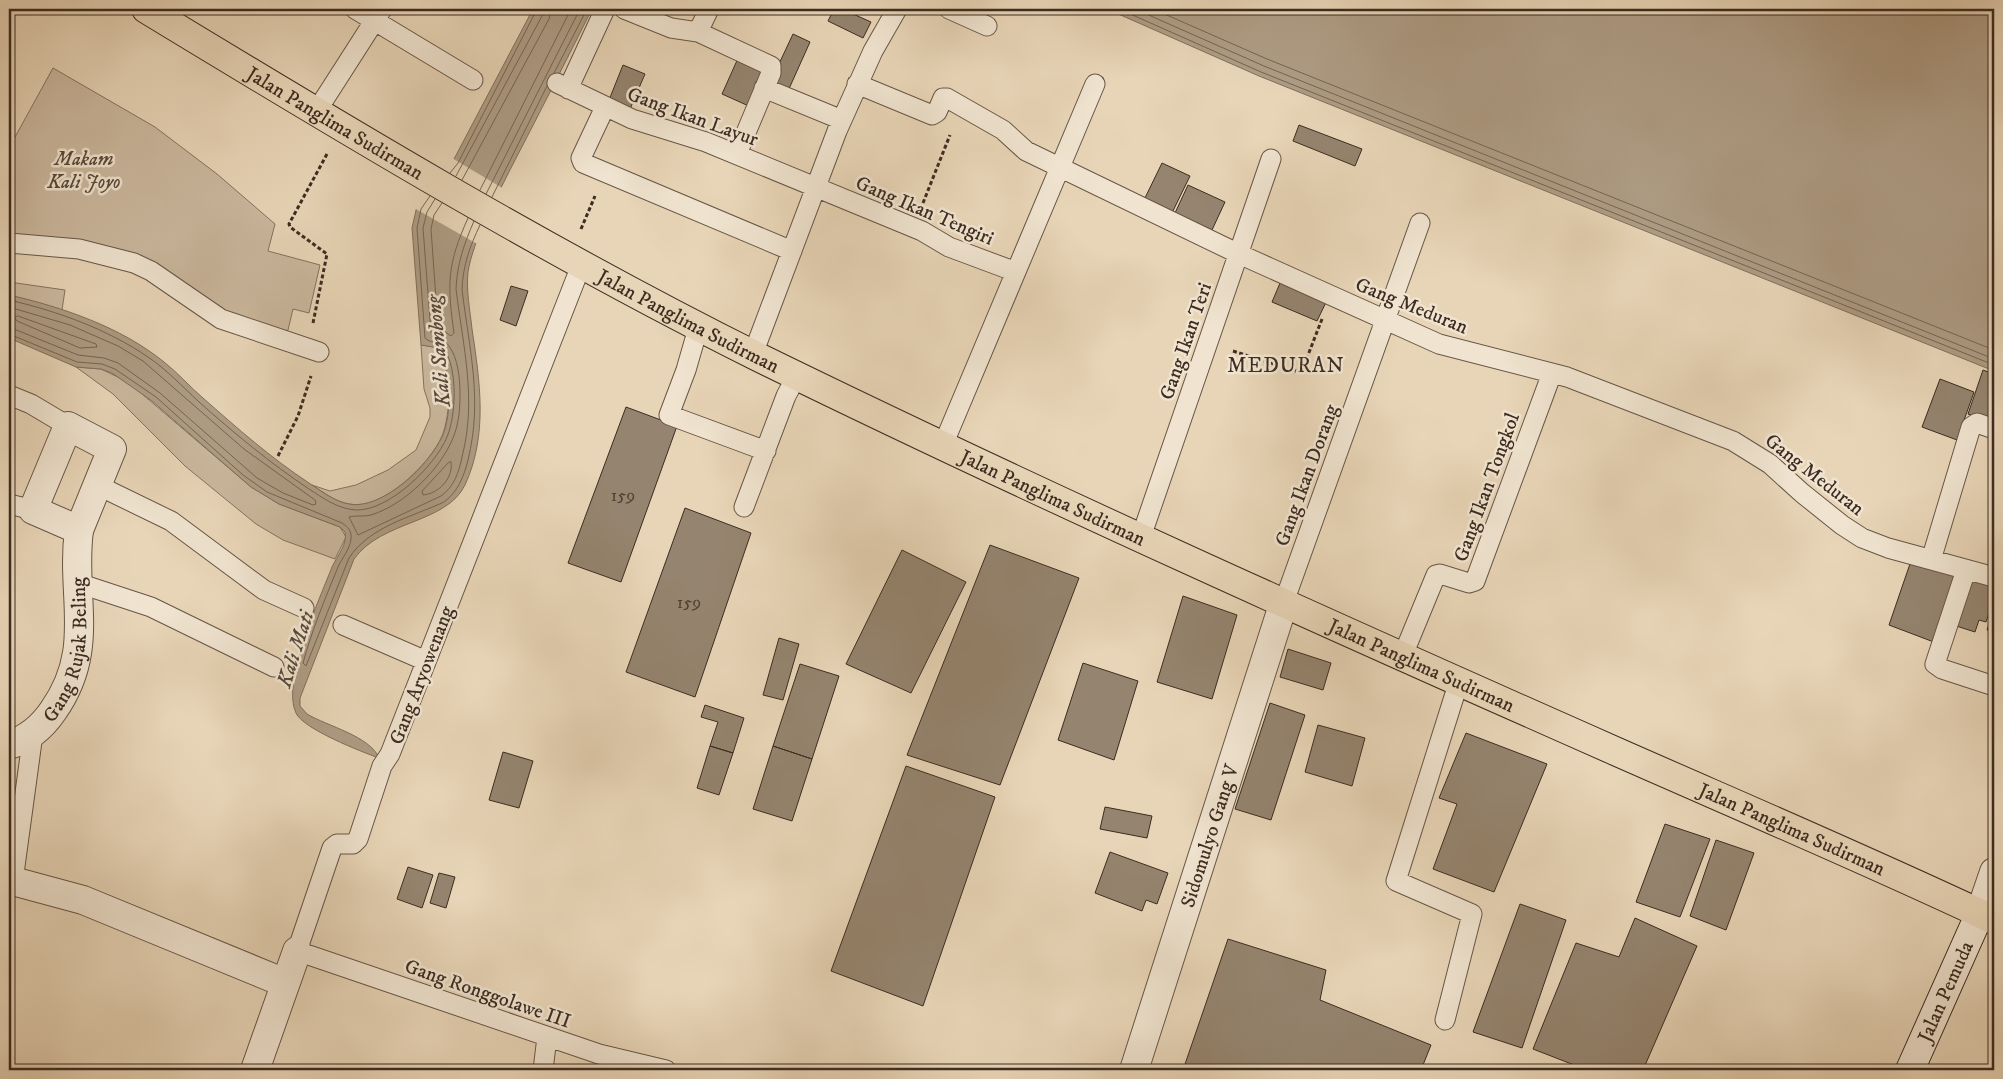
<svg xmlns="http://www.w3.org/2000/svg" width="2003" height="1079" viewBox="0 0 2003 1079" font-family="'IM FELL DW Pica',serif">
	<rect width="100%" height="100%" fill="#e8d5b7"/>
	<filter id="stains"><feTurbulence type="fractalNoise" baseFrequency=".004" numOctaves="4"/><feColorMatrix values="0 0 0 0 .2 0 0 0 0 .09 0 0 0 0 .02 0 0 0 .5 -.17"/></filter>
	<radialGradient id="worn" r=".72"><stop offset=".6" stop-color="#630" stop-opacity="0"/><stop offset="1" stop-color="#630" stop-opacity=".3"/></radialGradient>
	<!-- green -->
	<path fill="#cbb89e" stroke="#847260" d="M53,68L155,127L217,174L275,224L268,251L320,265L309,313L293,309L287,334L238,319L164,272L9,237V148Z
		M9,282L65,290L62,310L9,295Z
		M421,345C427,346 434,346 439,350C454,366 450,417 442,436C430,464 382,511 349,504C336,502 323,492 312,485L330,491L356,485L388,470L416,450L430,417V408L424,389Z
		M76,367L101,369L128,382L251,487L279,504L340,527L346,537L335,559L283,540L256,524L185,466L113,394Z"/>
	<!-- water -->
	<path fill="#ae9c84" stroke="#806f5c" d="M533,9H592C566,61 540,112 513,164C498,194 473,240 468,272C466,291 470,310 472,329C480,382 488,435 465,485C446,524 382,520 354,559L300,698V706L307,714C327,726 370,736 379,758C362,752 303,729 296,713C281,683 320,598 332,567C337,556 348,544 345,532L340,527L324,521L279,504L251,487L152,401L112,373L101,369L76,367L9,338V295C62,307 121,327 164,362C178,373 190,387 203,398C237,428 271,458 309,483C321,491 335,502 349,504C383,511 436,460 445,429C450,411 450,391 447,373C444,363 443,353 433,347L421,345L412,228L417,206L453,161Z
		M1107,9H1994V371L1259,76Z"/>
	<!-- pier -->
	<path fill="#e8d5b7" d="M452,158L504,189L479,245L414,208L423,192Z"/>
	<g fill="none" stroke-linecap="round" stroke-linejoin="round">
		<!-- shore -->
		<path stroke="#756452" stroke-width="1" d="M1119,9L1261,72L1994,365
			M1135,9L1264,66L1994,359
			M1153,9L1267,59L1994,350
			M554,73L587,9
			M450,173L458,163L537,9
			M456,176L542,16L544,9
			M462,180L549,19L551,9
			M480,190L571,9
			M486,194L580,9
			M492,197L547,86
			M435,199L427,212L423,228L431,333C436,338 444,339 449,346C458,358 460,379 460,393C460,408 459,424 453,438C440,470 404,505 371,515C364,517 356,515 349,517L358,535L441,496C454,487 459,472 462,457C477,399 463,347 456,289C457,264 464,244 474,221
			M442,203L434,215L431,229L438,327L451,336L454,333C447,283 447,265 468,218
			M9,300C57,311 107,329 148,357C167,370 182,386 199,402C234,433 270,463 309,489C323,498 338,509 356,510C389,511 435,466 447,437C456,416 458,369 444,349C439,342 430,343 425,338L417,228L421,209L430,196
			M9,307L70,325L118,346L143,361L244,449L315,500L316,504L313,505L283,493L257,478L160,393L118,363L104,358L78,355L9,327
			M18,316L96,344L97,347L80,348L17,321L15,318Z
			M9,334L77,362L102,364L115,369L156,397L243,475L267,492L342,523C348,527 352,531 351,539C350,549 342,558 338,567C325,599 312,630 303,663L306,666L349,558C370,526 412,517 444,502C458,492 464,476 468,460C483,399 469,349 462,289C463,265 470,246 480,225
			M451,462C454,478 438,494 423,495L422,491L448,463Z"/>
	</g>
	<!-- building -->
	<path fill="#95846f" stroke="#3c2c21" d="M834,9H842L871,22L863,38L828,21Z
		M793,34L810,42L788,91L770,83Z
		M739,56L768,68L751,107L722,94Z
		M623,65L645,74L630,109L609,100Z
		M1299,125L1362,149L1355,166L1293,141Z
		M1162,163L1190,176L1171,215L1143,202Z
		M1188,185L1225,202L1212,230L1175,213Z
		M1283,276L1329,296L1317,321L1272,302Z
		M511,286L528,291L516,326L500,320Z
		M1983,370L1994,374V423L1968,414Z
		M1940,379L1974,392L1957,440L1922,427Z
		M626,407L677,426L621,582L568,563Z
		M685,508L751,533L695,697L626,672Z
		M990,545L1079,578L1000,785L907,755Z
		M902,550L966,582L911,693L846,664Z
		M1912,558L1963,576L1939,644L1889,625Z
		M1967,571L1994,579V597L1986,622L1979,620L1975,632L1950,624Z
		M1183,596L1237,615L1212,699L1157,682Z
		M1994,607V632L1987,630Z
		M779,638L799,644L783,700L763,695Z
		M1288,649L1331,663L1323,690L1280,677Z
		M1083,663L1138,681L1114,760L1058,740Z
		M800,664L839,676L812,759L773,746Z
		M1270,703L1305,715L1271,820L1235,809Z
		M705,705L744,718L733,753L710,746L718,722L701,717Z
		M1318,725L1365,738L1352,786L1305,772Z
		M1466,733L1547,764L1494,892L1433,869L1457,804L1439,798Z
		M710,746L733,753L719,795L697,788Z
		M773,746L812,759L792,821L753,809Z
		M503,752L533,761L519,808L489,800Z
		M906,766L995,797L923,1006L831,971Z
		M1105,807L1152,816L1147,838L1100,829Z
		M1665,824L1710,839L1680,917L1636,902Z
		M1716,840L1754,853L1726,930L1690,916Z
		M1110,852L1168,873L1157,904L1146,900L1142,911L1095,893Z
		M408,867L433,875L422,908L397,899Z
		M439,873L455,877L446,908L430,903Z
		M1520,904L1566,920L1522,1048L1473,1032Z
		M1635,918L1697,946L1643,1070H1587L1533,1049L1576,943L1619,957Z
		M1228,939L1326,970L1320,1000L1431,1045L1421,1070H1183Z"/>
	<g fill="none" stroke-linecap="round" stroke-linejoin="round">
		<defs>
			<path id="service" d="M355,9L473,80
				M624,9L671,28L698,32L771,66V73L737,154
				M949,9L987,26
				M698,32L709,9
				M557,83L632,119L706,142L922,231L949,247L1016,272
				M857,84L932,115L937,112L943,98H947L1003,130L1026,151L1239,254L1439,344L1567,377L1733,441L1770,464L1802,493L1842,525L1862,538L1888,548L1994,577
				M764,88L842,120
				M568,89L605,9
				M605,107L581,158L583,163L792,251
				M316,112L382,9
				M9,243L79,249L134,263L151,271L221,319L319,352
				M582,263L390,754L382,766L358,839L353,844H337L332,848L297,951L599,1054L666,1070
				M699,325L686,370L669,415L766,451
				M753,354L837,131L873,51L897,9
				M9,395L31,404L68,426
				M943,445L1095,84
				M97,485L171,521L264,590L304,608
				M9,504L33,510
				M744,507L786,396L797,375
				M1141,537L1271,159
				M1931,560L1971,427L1977,423L1994,429
				M1966,570L1935,664L1942,669L1994,686
				M78,583L151,607L274,667
				M1284,602L1420,223
				M343,625L426,661
				M1403,655L1436,575L1440,574L1469,583L1475,581L1552,373
				M13,881L33,734
				M1445,1020L1472,914L1396,881L1459,681
				M543,1070L547,1037"/>
			<path id="pedestrian" d="M68,426L112,449L79,530L33,510Z"/>
			<g id="minor">
				<path id="s1" d="M9,745C28,739 42,727 53,711C97,649 70,597 79,530"/>
				<path d="M9,880L83,900L285,983"/>
				<path d="M1980,913L1994,872"/>
				<path d="M255,1070L297,951"/>
				<path id="s2" d="M1134,1070L1284,602"/>
			</g>
			<g id="secondary">
				<path id="s3" d="M1910,1070L1980,913"/>
			</g>
			<g id="trunk">
				<path id="s4" d="M146,9C345,130 549,253 758,357C1040,495 1328,624 1615,751C1742,807 1869,861 1994,920"/>
			</g>
		</defs>
		<!-- service casing -->
		<use href="#service" stroke="#675646" stroke-width="21"/>
		<!-- pedestrian casing -->
		<use href="#pedestrian" stroke="#675646" stroke-width="30"/>
		<!-- minor casing -->
		<use href="#minor" stroke="#675646" stroke-width="30"/>
		<!-- secondary casing -->
		<use href="#secondary" stroke="#3c2c21" stroke-width="30"/>
		<!-- trunk casing -->
		<use href="#trunk" stroke="#3c2c21" stroke-width="30"/>
		<!-- path -->
		<path stroke="#3c2c21" stroke-width="3" stroke-dasharray="4 2.5" stroke-linecap="butt" d="M923,203L950,135
			M581,229L595,196
			M313,323L327,254L290,227L289,224L327,154
			M1233,351L1299,372L1303,368L1322,319
			M278,456L298,416L311,376"/>
		<!-- service -->
		<use href="#service" stroke="#f0e4d0" stroke-width="19"/>
		<!-- pedestrian -->
		<use href="#pedestrian" stroke="#f0e4d0" stroke-width="28"/>
		<!-- minor -->
		<use href="#minor" stroke="#f0e4d0" stroke-width="28"/>
		<!-- secondary -->
		<use href="#secondary" stroke="#f0e4d0" stroke-width="28"/>
		<!-- trunk -->
		<use href="#trunk" stroke="#e8d5b7" stroke-width="28"/>
	</g>
	<g text-anchor="middle" stroke-width="5" stroke-linejoin="round" paint-order="stroke">
		<!-- number labels -->
		<g font-size="18" fill="#524234">
			<text x="623" y="501">159</text>
			<text x="689" y="608">159</text>
		</g>
		<!-- street labels -->
		<g font-size="20" fill="#3c2c21" stroke="#f0e4d0">
			<text transform="translate(693 116) rotate(20)" y="7">Gang Ikan Layur</text>
			<text dy="7" stroke="none"><textPath href="#s4" startOffset="221">Jalan Panglima Sudirman</textPath></text>
			<text transform="translate(925 210) rotate(23)" y="7">Gang Ikan Tengiri</text>
			<text transform="translate(1412 305) rotate(22)" y="7">Gang Meduran</text>
			<text dy="7" stroke="none"><textPath href="#s4" startOffset="626">Jalan Panglima Sudirman</textPath></text>
			<text transform="translate(1185 341) rotate(-71)" y="7">Gang Ikan Teri</text>
			<text transform="translate(1815 474) rotate(38)" y="7">Gang Meduran</text>
			<text transform="translate(1306 475) rotate(-70)" y="7">Gang Ikan Dorang</text>
			<text transform="translate(1486 487) rotate(-70)" y="7">Gang Ikan Tongkol</text>
			<text dy="7" stroke="none"><textPath href="#s4" startOffset="1031">Jalan Panglima Sudirman</textPath></text>
			<text dy="7" stroke="none"><textPath href="#s1" startOffset="121">Gang Rujak Beling</textPath></text>
			<text dy="7" stroke="none"><textPath href="#s4" startOffset="1436">Jalan Panglima Sudirman</textPath></text>
			<text transform="translate(421 675) rotate(-69)" y="7">Gang Aryowenang</text>
			<text dy="7" stroke="none"><textPath href="#s4" startOffset="1841">Jalan Panglima Sudirman</textPath></text>
			<text dy="7" stroke="none"><textPath href="#s2" startOffset="246">Sidomulyo Gang V</textPath></text>
			<text dy="7" stroke="none"><textPath href="#s3" startOffset="86">Jalan Pemuda</textPath></text>
			<text transform="translate(488 993) rotate(19)" y="7">Gang Ronggolawe III</text>
		</g>
		<!-- park labels -->
		<g font-size="20" font-style="italic" fill="#59483a" stroke="#f0e4d0">
			<text x="84" y="165">Makam<tspan x="84" dy="23">Kali Joyo</tspan></text>
		</g>
		<!-- water labels -->
		<g font-size="21" font-style="italic" fill="#58483a" stroke="#f0e4d0">
			<text transform="translate(438 351) rotate(-95)" y="7">Kali Sambong</text>
			<text transform="translate(295 649) rotate(-72)" y="7">Kali Mati</text>
		</g>
		<!-- neighbourhood labels -->
		<g font-size="21" letter-spacing="1" fill="#3c2c21" stroke="#f0e4d0">
			<text x="1286" y="372">MEDURAN</text>
		</g>
	</g>
	<!-- margin -->
	<rect width="2003" height="1079" fill="none" stroke="#e8d5b7" stroke-width="30"/>
	<rect x="10" y="10" width="1983" height="1059" fill="none" stroke="#3c2c21" stroke-width="2.5"/>
	<rect x="15" y="15" width="1973" height="1049" fill="none" stroke="#3c2c21"/>
	<rect width="100%" height="100%" filter="url(#stains)"/>
	<rect width="100%" height="100%" fill="url(#worn)"/>
</svg>
